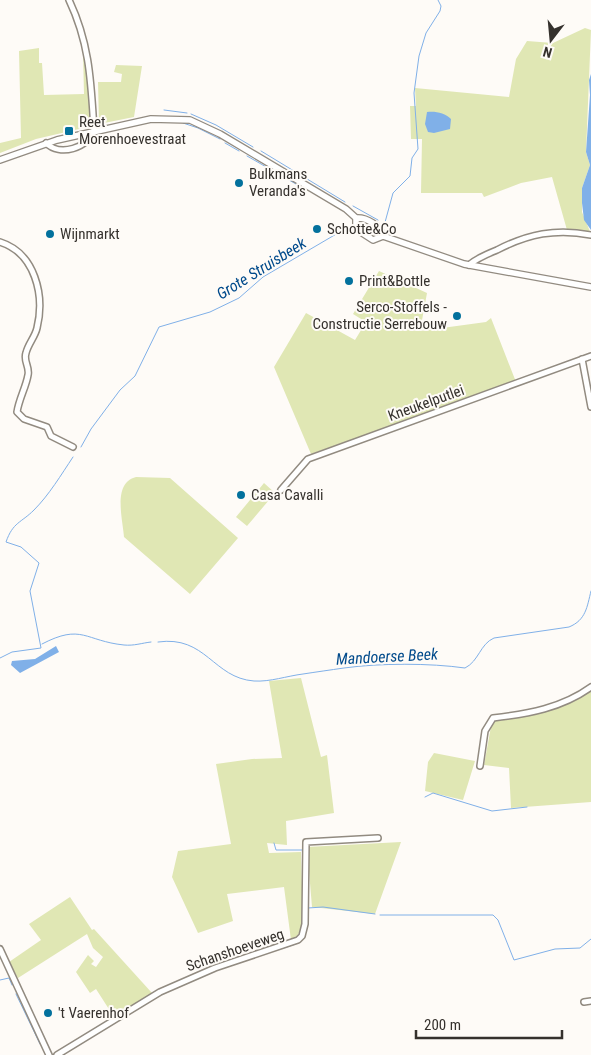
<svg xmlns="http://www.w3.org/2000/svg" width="591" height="1055" viewBox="0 0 591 1055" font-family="'Roboto Condensed',sans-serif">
	<rect width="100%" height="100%" fill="#fefbf7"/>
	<!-- green -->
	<path fill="#e0e7b4" d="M585,28L591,30L586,152L590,165L582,188V212L591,234L567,230L552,177L521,183L484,197L482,193H421L422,139H411L410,106H416L415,88L509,97L516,59L527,41L553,43Z
		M39,48V63H42L44,95L84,94L83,51L87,50L92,126L36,139L0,153V143L21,138L19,51Z
		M116,65L142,66L134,117L99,124L98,82H121L122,74L114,72Z
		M379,271L427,293L420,331L486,322L491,318L516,382L311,454L274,367L306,313L355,340L366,322L353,314Z
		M136,477L170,478L238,538L190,594L124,537C123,520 112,483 136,477Z
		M264,483L275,493L247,526L236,517Z
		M301,678L321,757L327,755L334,813L286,821L287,845L267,843L269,853L301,852L303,924L297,937L291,940L284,887L227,894L233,921L198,933L172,877L178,851L231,844L216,764L252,759L282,758L269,681Z
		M591,690V802L511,808L509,768L484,765L492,721L540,711Z
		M434,753L475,761L463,800L425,791L428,762Z
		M401,842L375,914L312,907L307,847Z
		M70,897L92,930L94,929L152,993L114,1017L96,989L90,993L76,972L88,955L94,961L91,964L96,967L103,957L93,948L87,934L18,978L9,962L41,940L29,924Z"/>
	<!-- water -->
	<path fill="#80b0e8" d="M591,74V230L584,220L582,203V188L590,165L586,152L590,95L589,80Z
		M427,112C436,111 445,113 451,119L450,129L434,133L428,132L425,124Z
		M56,646L59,652L20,673L11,665L12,661L35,659Z"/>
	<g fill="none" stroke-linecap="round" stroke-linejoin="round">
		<!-- stream -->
		<path stroke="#80b0e8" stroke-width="1" d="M164,110L187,113
			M191,114L216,125L253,147
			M183,123L198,128L220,139
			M225,143L239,151
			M261,151L345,202
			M247,156L268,168
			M273,171L296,184
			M353,206L378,220
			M384,226L393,193L410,176L412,158L418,149L414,93L419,56L426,33L440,11L441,6L438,0
			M81,447L91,429L120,390L135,376L159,327L210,312L239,298L263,277L338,233
			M158,642C206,635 213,678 254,681C270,682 287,676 303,674C316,672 330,670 344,668C380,663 430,663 465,668C479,661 480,644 494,638L569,627C586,620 587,607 591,591
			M42,644C82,623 85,641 124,645C134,646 142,643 151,642
			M0,658L12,652L41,648L30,591L39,563L21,547L6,542C13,522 21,523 34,510C49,495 61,475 73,457
			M425,797L433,793L492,811L527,807
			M274,843L276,850H303V862
			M308,908L323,907L375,914
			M380,915H493L498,920L514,960L555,949L580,948L591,939
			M305,934L308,912
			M274,951L296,944L303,938
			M210,973L220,969
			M0,980L9,978L12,985
			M16,994L40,1044"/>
		<defs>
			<path id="minor" d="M46,143C60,157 88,148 94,130C91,83 90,44 69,0
				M0,242C35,253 45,295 37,328C35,337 28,344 26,353C23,361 30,367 28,375C26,387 19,399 17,412L24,419L47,427L51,436L73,447
				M469,265C477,258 487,254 497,250C528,234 556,228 591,235
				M582,359L591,407
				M281,490L308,459L591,356
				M480,766L485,731L493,718C528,714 562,708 591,687
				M0,949L49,1055
				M584,1002L591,1001
				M57,1055L160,992L215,968L298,940L302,936L305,924L306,842L378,838"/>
			<path id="tertiary" d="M0,160L57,140L151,119L190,120L220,134L346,209L356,218C367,217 380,226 383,236
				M356,218V229L373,240L383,236L464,264L591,287"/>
		</defs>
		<!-- minor casing -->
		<use href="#minor" stroke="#928b81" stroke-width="8"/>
		<!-- tertiary casing -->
		<use href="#tertiary" stroke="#928b81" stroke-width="8"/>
		<!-- minor -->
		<use href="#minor" stroke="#fff" stroke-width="5"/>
		<!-- tertiary -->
		<use href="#tertiary" stroke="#fff" stroke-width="5.5"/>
	</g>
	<!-- markers -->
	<g fill="#03719d" stroke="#fefbf7" stroke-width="2">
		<rect x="64" y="126" width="10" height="10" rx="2.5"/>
		<circle cx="239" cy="183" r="5"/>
		<circle cx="317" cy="229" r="5"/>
		<circle cx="50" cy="234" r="5"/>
		<circle cx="349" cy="281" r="5"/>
		<circle cx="457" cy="316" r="5"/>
		<circle cx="241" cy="495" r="5"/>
		<circle cx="48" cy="1013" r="5"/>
	</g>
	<g text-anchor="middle" stroke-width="4" stroke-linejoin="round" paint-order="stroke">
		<!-- poi labels -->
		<g font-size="15" fill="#35312d" stroke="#fefbf7" text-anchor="start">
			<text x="79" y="127">Reet<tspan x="79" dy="17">Morenhoevestraat</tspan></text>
			<text x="249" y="179">Bulkmans<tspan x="249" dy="17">Veranda's</tspan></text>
			<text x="327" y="234">Schotte&amp;Co</text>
			<text x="60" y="239">Wijnmarkt</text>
			<text x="359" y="286">Print&amp;Bottle</text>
			<text x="447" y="312" text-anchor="end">Serco-Stoffels -<tspan x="447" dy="17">Constructie Serrebouw</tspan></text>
			<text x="251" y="500">Casa Cavalli</text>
			<text x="58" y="1018">'t Vaerenhof</text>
		</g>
		<!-- street labels -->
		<g font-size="15" fill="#35312d" stroke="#fefbf7">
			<text transform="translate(426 403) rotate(-20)" y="5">Kneukelputlei</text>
			<text transform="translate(235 950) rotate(-19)" y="5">Schanshoeveweg</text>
		</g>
		<!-- water labels -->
		<g font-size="16" font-style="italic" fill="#004a8b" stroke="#fefbf7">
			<text transform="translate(261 268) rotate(-32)" y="6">Grote Struisbeek</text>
			<text transform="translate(387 656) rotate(-3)" y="6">Mandoerse Beek</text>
		</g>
	</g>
	<!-- north arrow -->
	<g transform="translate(551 40) rotate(196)" stroke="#fefbf7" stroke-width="4" paint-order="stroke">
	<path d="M0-4L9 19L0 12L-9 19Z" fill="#35312d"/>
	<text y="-8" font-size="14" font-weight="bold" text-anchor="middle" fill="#35312d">N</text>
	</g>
	<!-- scale -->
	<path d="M416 1030v8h146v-8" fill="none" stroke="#35312d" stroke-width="2.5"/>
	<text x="424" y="1030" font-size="15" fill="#35312d" stroke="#fefbf7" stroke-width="4" paint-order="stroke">200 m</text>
</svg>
